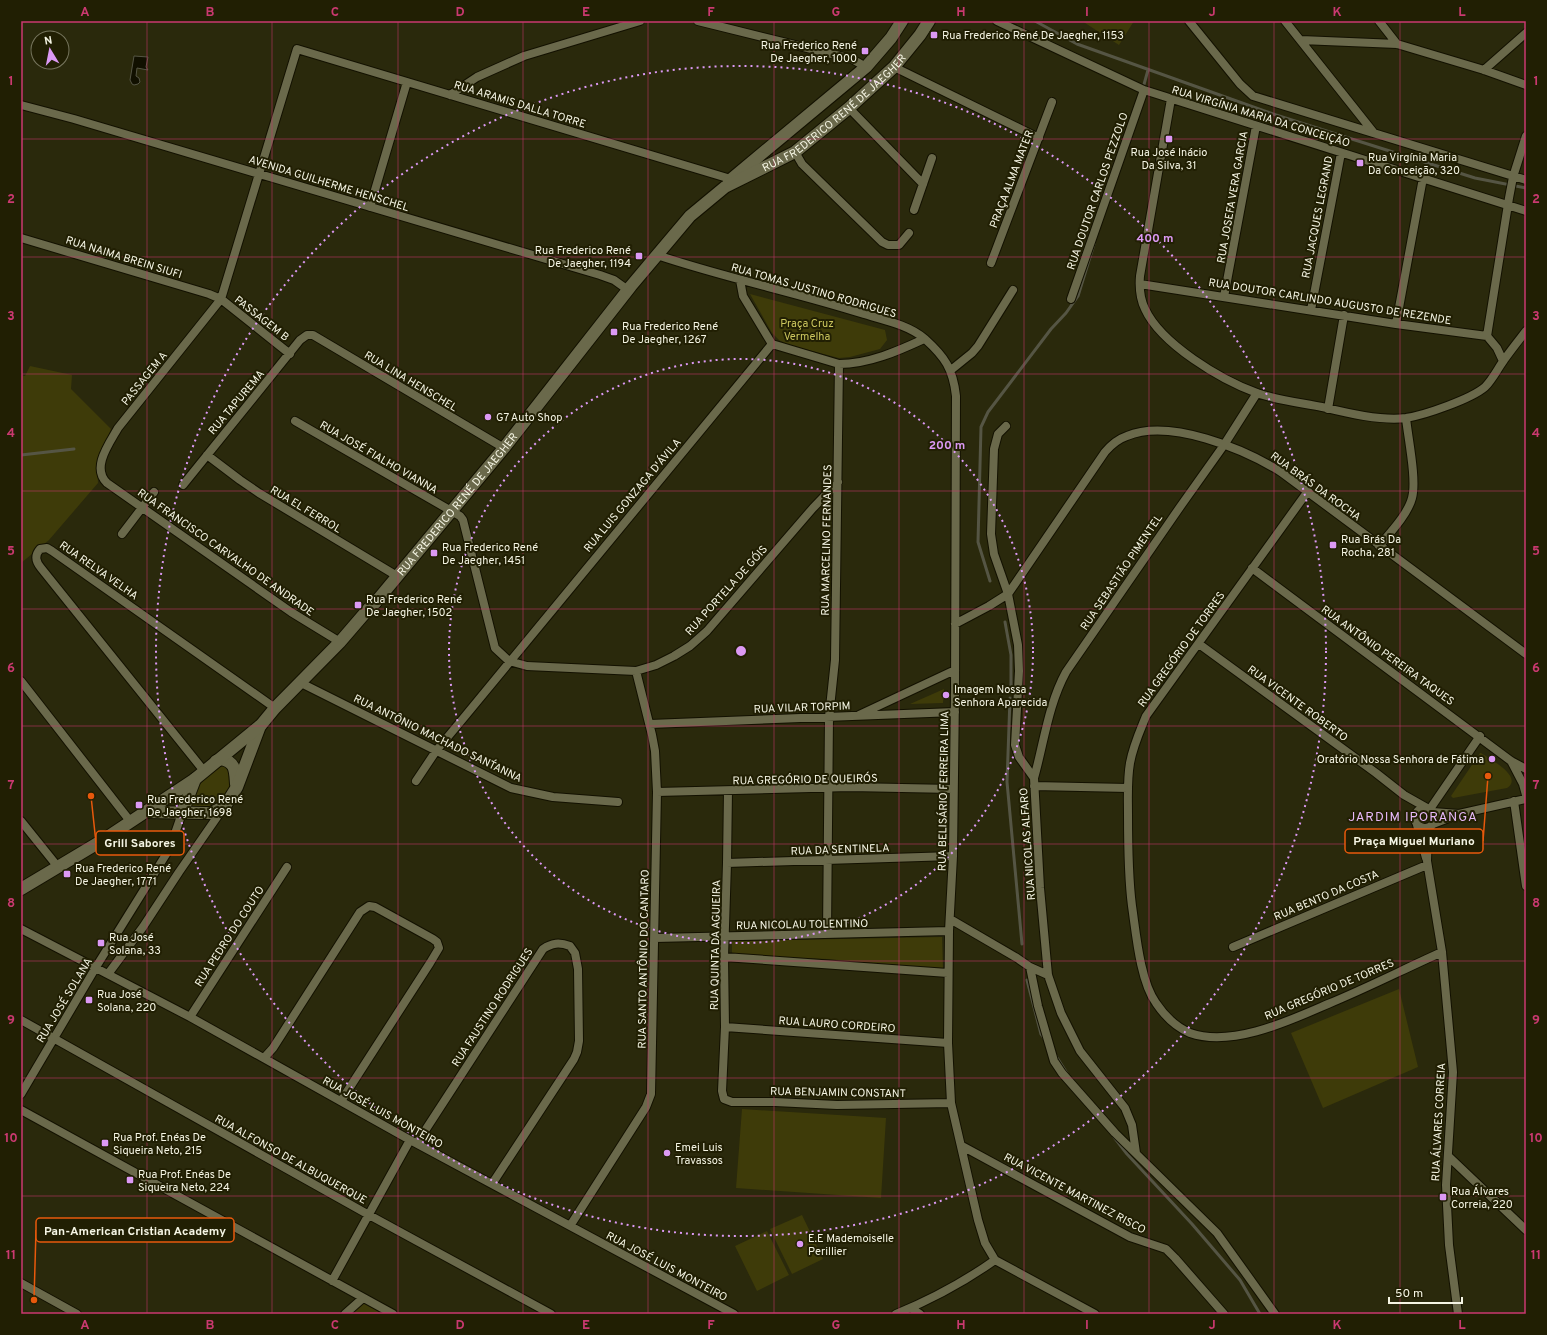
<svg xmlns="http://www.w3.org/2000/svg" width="1547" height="1335" viewBox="0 0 1547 1335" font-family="Overpass,sans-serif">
	<rect width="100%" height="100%" fill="#2a290c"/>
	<!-- green -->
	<path fill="#3e3b09" d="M1082,21H1134L1119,45Z
		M750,294L885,330L887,340L880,349L850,357L839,358L789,345L779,340L772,333Z
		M30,366L72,375L71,389L111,429L97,466L98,483L49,540L21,563V375L25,376Z
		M944,689L943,703L910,704Z
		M1480,753H1481C1490,759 1524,777 1507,788L1453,798L1451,796Z
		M214,760L236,770L225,806L181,813Z
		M942,937L943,969L826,959L732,955V941Z
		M1399,989L1418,1067L1323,1108L1291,1033Z
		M742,1109L886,1118L881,1198L736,1188Z
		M802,1215L823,1259L792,1274L770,1229Z
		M767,1231L789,1275L757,1291L735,1246Z
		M363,1302L385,1314H350Z"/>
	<!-- water -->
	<path fill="#111000" stroke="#554" d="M134,56L148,57L146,67L148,70L137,68L136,76L139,78L140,82L138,84L134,85L132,84L130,80Z"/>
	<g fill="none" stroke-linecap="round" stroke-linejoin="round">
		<!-- stream -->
		<path stroke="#554" stroke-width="3" d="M1035,21L1077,44L1276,115L1475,178L1526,188
			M1143,88L1148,70
			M21,455L74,449
			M990,581L978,542L981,427L988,412L1051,329L1066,313L1078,296L1094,244
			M1005,622L1011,655V688
			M1010,698L1007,782L1022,944
			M1027,980L1041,1034L1044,1038
			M1056,1056L1068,1075
			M1114,1137L1127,1154L1192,1224L1240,1280L1260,1314"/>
		<defs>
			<path id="street" d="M698,21L852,59L866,67
				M997,21L1144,90L1526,211
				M1189,21L1240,84L1253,96L1526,180
				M1285,21L1374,133
				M1379,21L1397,44
				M1301,40L1397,44L1484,70L1526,85
				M894,67L1039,138
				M1484,70L1526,33
				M450,95L477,77L524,56L640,21
				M1171,99L1140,276C1139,288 1140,299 1145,309C1161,344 1221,380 1257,393C1276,400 1302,403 1322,407C1347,413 1380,421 1406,418C1425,415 1471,399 1485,387C1493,379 1498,368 1504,360C1511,350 1519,340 1526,331
				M21,105L74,119L600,275L614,280L628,290
				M849,108L923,184
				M795,152L802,164L882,242L888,245H899L909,233
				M370,207L407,82
				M914,210L932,158
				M21,238L209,294L221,299L290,354
				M657,255C725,278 795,292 864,314C884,320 909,325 925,339C945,357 953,369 956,396L955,694L953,856L949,931L948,1043L951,1103L978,1220L985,1243L995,1260
				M991,263L1052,102
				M740,280L743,296L772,344L839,364C869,364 898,351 924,339
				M1140,284L1396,324L1487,336L1497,348L1503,361
				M1224,297L1256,126
				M1071,299L1144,90
				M1311,310L1341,153
				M1396,324L1423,178
				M1487,336L1509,198L1513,177L1526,136
				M951,370L972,353L978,346L1013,290
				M1328,409L1344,315
				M295,421L460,516L463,520L495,648L509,661L527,666L636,671L656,665L674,656L690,646L707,631L813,508L838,482
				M1006,426L998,434L994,449L991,534L994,554L1008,594L1018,645L1019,671L1015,745L1019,757L1034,778L1040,888L1048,975L1061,1013L1080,1051L1125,1108L1132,1125L1136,1153
				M207,455L240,480L259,493L397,576
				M183,485L300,340L307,335H313L504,448
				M1308,491L1146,716C1140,731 1133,746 1130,763C1127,780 1128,797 1128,814C1128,845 1128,875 1132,906C1136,933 1140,981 1156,1003C1164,1015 1176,1027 1190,1033C1232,1048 1291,1020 1328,1004C1367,988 1404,969 1442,952
				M122,534L154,492
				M1379,546C1390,533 1408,514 1412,498C1417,480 1408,438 1406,418
				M1252,568L1511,761L1526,769
				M955,624L989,606L1008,594L1105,452C1111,445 1118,439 1127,436C1170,418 1244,449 1281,472L1526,654
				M340,642L291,612L107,483C91,468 109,444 118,428L221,299L297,49L734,180
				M1199,644L1376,773L1404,795L1427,808
				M21,681L130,821
				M301,683L511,788L553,797L618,802
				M859,715L955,670
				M650,724L955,712
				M1511,761L1523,784L1526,795
				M204,771L41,568C36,562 34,556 40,549L47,548L52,551L275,708
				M1034,778C1044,743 1048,705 1066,672L1180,507L1224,445L1257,393
				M416,781L436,751L466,715L772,344
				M1034,786L1128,788
				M728,791L727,863L724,957L725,1027L722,1091L724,1099L732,1102H775L837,1105L951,1103
				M657,792L850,787L953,789
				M1514,801L1526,886
				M1415 818a10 10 0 1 1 20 0a10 10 0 1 1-20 0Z
				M1430,809L1480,736
				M1433,812L1459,814
				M21,821L58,867
				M1433,824L1459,814L1526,799
				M1417,825L1426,858
				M1428,828L1427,861L1442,952L1453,1072L1446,1185L1449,1245L1458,1314
				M727,863L953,856
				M950,919L1017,958L1030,967L1048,975
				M21,929L190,1017L410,1140L734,1314
				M827,934L829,717L835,660L839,364
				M655,938L949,931
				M1233,947L1427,865
				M724,957L948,973
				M1030,967L1038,1006L1054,1061L1062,1073L1115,1133L1217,1233L1275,1314
				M108,974L143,927L179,872L224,807
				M190,1017L287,867
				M21,1020L369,1215L551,1314
				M725,1027L948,1043
				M264,1058L273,1048L360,912L369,906L375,907L433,939L437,942L439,948L430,963L341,1101
				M21,1094L96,967L170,848L182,813
				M21,1110L393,1314
				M417,1143L543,949C552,943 559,942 570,946L575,953L578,969L579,1041L577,1052L574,1059L492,1184
				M962,1146L1130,1237L1166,1249L1175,1258L1224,1314
				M1448,1156L1526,1230
				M570,1226L646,1107L651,1094L657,792L655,751L652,735L636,671
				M995,1260L1095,1314
				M332,1281L410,1140
				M21,1283L77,1314
				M911,1308L920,1314
				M345,1314L363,1298
				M896,1314C930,1300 964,1282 995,1260"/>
			<g id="secondary">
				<path d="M729,181L866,67L891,38L902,21"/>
				<path d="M216,761L221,759C236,762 235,771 236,784"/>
				<path d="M146,812L205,813H211L225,806L237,787L260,726"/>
				<path d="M182,813L195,779"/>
				<path id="s1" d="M21,889L103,840L195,779L261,725L275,708L340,642L371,606L375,603L504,448L631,286L690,216L725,187L795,152L849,108L894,67L920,35L929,21"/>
			</g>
		</defs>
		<!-- street casing -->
		<use href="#street" stroke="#131100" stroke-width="10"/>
		<!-- secondary casing -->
		<use href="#secondary" stroke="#131100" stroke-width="14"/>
		<!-- street -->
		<use href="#street" stroke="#6a694b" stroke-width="8"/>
		<!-- secondary -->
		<use href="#secondary" stroke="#6a694b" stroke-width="12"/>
	</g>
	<!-- grid -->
	<path fill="none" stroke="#ca3970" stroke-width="1" stroke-opacity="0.55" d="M147,21V1314M272,21V1314M398,21V1314M523,21V1314M648,21V1314M774,21V1314M899,21V1314M1024,21V1314M1149,21V1314M1274,21V1314M1400,21V1314M21,139H1526M21,257H1526M21,374H1526M21,491H1526M21,609H1526M21,726H1526M21,844H1526M21,961H1526M21,1078H1526M21,1196H1526"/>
	<!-- distance rings -->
	<g fill="none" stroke="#dc99f4" stroke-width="2" stroke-dasharray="2 4">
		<circle cx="741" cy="651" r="292"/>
		<circle cx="741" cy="651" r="585"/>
	</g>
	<!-- markers -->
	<g fill="#dc99f4" stroke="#211f03" stroke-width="1.5">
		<rect x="930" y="31" width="8" height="8" rx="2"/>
		<rect x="861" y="47" width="8" height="8" rx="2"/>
		<rect x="1165" y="135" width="8" height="8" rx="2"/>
		<rect x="1356" y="159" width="8" height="8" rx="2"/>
		<rect x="635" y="252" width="8" height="8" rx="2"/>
		<rect x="610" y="328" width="8" height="8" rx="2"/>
		<circle cx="488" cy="417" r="4"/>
		<rect x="1329" y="541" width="8" height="8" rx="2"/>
		<rect x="430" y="549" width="8" height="8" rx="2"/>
		<rect x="354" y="601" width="8" height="8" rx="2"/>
		<circle cx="946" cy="695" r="4"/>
		<circle cx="1492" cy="759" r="4"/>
		<rect x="135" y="801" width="8" height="8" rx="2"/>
		<rect x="63" y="870" width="8" height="8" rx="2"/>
		<rect x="97" y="939" width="8" height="8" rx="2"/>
		<rect x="85" y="996" width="8" height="8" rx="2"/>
		<rect x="101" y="1139" width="8" height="8" rx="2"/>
		<circle cx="667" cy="1153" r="4"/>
		<rect x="126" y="1176" width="8" height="8" rx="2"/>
		<rect x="1439" y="1193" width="8" height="8" rx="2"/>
		<circle cx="800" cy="1244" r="4"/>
	</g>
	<g text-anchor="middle" stroke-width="4" stroke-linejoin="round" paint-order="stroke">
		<!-- poi labels -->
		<g font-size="11" fill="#f5f5e4" stroke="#211f03" text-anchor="start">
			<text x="942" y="39">Rua Frederico René De Jaegher, 1153</text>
			<text x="857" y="49" text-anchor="end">Rua Frederico René<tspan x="857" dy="13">De Jaegher, 1000</tspan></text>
			<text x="1169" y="156" text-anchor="middle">Rua José Inácio<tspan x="1169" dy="13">Da Silva, 31</tspan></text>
			<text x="1368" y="161">Rua Virgínia Maria<tspan x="1368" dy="13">Da Conceição, 320</tspan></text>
			<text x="631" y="254" text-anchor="end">Rua Frederico René<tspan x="631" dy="13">De Jaegher, 1194</tspan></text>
			<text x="622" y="330">Rua Frederico René<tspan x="622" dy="13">De Jaegher, 1267</tspan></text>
			<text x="496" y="421">G7 Auto Shop</text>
			<text x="1341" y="543">Rua Brás Da<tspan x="1341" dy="13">Rocha, 281</tspan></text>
			<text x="442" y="551">Rua Frederico René<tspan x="442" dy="13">De Jaegher, 1451</tspan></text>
			<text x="366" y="603">Rua Frederico René<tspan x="366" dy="13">De Jaegher, 1502</tspan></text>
			<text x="954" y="693">Imagem Nossa<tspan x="954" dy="13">Senhora Aparecida</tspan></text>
			<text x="1484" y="763" text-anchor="end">Oratório Nossa Senhora de Fátima</text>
			<text x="147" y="803">Rua Frederico René<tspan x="147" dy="13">De Jaegher, 1698</tspan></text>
			<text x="75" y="872">Rua Frederico René<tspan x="75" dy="13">De Jaegher, 1771</tspan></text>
			<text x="109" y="941">Rua José<tspan x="109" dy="13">Solana, 33</tspan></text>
			<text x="97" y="998">Rua José<tspan x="97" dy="13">Solana, 220</tspan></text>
			<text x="113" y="1141">Rua Prof. Enéas De<tspan x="113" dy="13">Siqueira Neto, 215</tspan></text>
			<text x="675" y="1151">Emei Luis<tspan x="675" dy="13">Travassos</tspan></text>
			<text x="138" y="1178">Rua Prof. Enéas De<tspan x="138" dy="13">Siqueira Neto, 224</tspan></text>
			<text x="1451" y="1195">Rua Álvares<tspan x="1451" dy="13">Correia, 220</tspan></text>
			<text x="808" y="1242">E.E Mademoiselle<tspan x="808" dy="13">Perillier</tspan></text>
		</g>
		<!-- street labels -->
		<g font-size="11" fill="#f5f5e4" stroke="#211f03">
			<text transform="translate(520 104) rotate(17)" y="4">RUA ARAMIS DALLA TORRE</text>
			<text dy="4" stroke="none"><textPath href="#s1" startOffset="1136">RUA FREDERICO RENÉ DE JAEGHER</textPath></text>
			<text transform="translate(1261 116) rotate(17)" y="4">RUA VIRGÍNIA MARIA DA CONCEIÇÃO</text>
			<text transform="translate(1011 179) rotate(-69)" y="4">PRAÇA ALMA MATER</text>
			<text transform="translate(329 183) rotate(17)" y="4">AVENIDA GUILHERME HENSCHEL</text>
			<text transform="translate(1097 191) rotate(-71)" y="4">RUA DOUTOR CARLOS PEZZOLO</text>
			<text transform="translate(1232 197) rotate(-80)" y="4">RUA JOSEFA VERA GARCIA</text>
			<text transform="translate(1317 217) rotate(-79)" y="4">RUA JACQUES LEGRAND</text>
			<text transform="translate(124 257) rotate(17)" y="4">RUA NAIMA BREIN SIUFI</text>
			<text transform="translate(814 290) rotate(16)" y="4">RUA TOMAS JUSTINO RODRIGUES</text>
			<text transform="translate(1330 301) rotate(9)" y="4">RUA DOUTOR CARLINDO AUGUSTO DE REZENDE</text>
			<text transform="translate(262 318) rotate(38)" y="4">PASSAGEM B</text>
			<text transform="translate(144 378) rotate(-51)" y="4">PASSAGEM A</text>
			<text transform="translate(411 381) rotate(31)" y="4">RUA LINA HENSCHEL</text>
			<text transform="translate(236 402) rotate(-50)" y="4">RUA TAPUREMA</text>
			<text transform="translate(379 457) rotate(30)" y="4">RUA JOSÉ FIALHO VIANNA</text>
			<text transform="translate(1316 486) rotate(36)" y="4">RUA BRÁS DA ROCHA</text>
			<text transform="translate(632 495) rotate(-50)" y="4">RUA LUIS GONZAGA D'ÁVILA</text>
			<text dy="4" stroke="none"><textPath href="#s1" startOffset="587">RUA FREDERICO RENÉ DE JAEGHER</textPath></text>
			<text transform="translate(306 509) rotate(31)" y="4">RUA EL FERROL</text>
			<text transform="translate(826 540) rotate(-89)" y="4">RUA MARCELINO FERNANDES</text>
			<text transform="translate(226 552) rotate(35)" y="4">RUA FRANCISCO CARVALHO DE ANDRADE</text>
			<text transform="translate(99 570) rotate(35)" y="4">RUA RELVA VELHA</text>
			<text transform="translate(1121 572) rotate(-56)" y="4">RUA SEBASTIÃO PIMENTEL</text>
			<text transform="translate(726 590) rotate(-48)" y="4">RUA PORTELA DE GÓIS</text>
			<text transform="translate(1181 649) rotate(-54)" y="4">RUA GREGÓRIO DE TORRES</text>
			<text transform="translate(1388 655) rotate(36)" y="4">RUA ANTÔNIO PEREIRA TAQUES</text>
			<text transform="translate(1298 703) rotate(36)" y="4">RUA VICENTE ROBERTO</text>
			<text transform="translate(802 707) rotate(-2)" y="4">RUA VILAR TORPIM</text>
			<text transform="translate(438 738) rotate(26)" y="4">RUA ANTÔNIO MACHADO SANT´ANNA</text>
			<text transform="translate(805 779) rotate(-1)" y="4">RUA GREGÓRIO DE QUEIRÓS</text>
			<text transform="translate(943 791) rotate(-89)" y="4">RUA BELISÁRIO FERREIRA LIMA</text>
			<text transform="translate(1027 844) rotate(-94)" y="4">RUA NICOLAS ALFARO</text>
			<text transform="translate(840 849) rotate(-2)" y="4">RUA DA SENTINELA</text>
			<text transform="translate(1326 895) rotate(-23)" y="4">RUA BENTO DA COSTA</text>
			<text transform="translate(802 924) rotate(-1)" y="4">RUA NICOLAU TOLENTINO</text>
			<text transform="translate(229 936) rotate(-57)" y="4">RUA PEDRO DO COUTO</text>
			<text transform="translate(715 945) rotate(-89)" y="4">RUA QUINTA DA AGUIEIRA</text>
			<text transform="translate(643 959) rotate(-89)" y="4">RUA SANTO ANTÔNIO DO CANTARO</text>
			<text transform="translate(1329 989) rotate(-23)" y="4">RUA GREGÓRIO DE TORRES</text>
			<text transform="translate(64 1000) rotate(-59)" y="4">RUA JOSÉ SOLANA</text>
			<text transform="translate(492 1007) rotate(-57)" y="4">RUA FAUSTINO RODRIGUES</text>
			<text transform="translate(837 1024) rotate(4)" y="4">RUA LAURO CORDEIRO</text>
			<text transform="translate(838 1092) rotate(1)" y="4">RUA BENJAMIN CONSTANT</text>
			<text transform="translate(383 1112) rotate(29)" y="4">RUA JOSÉ LUIS MONTEIRO</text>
			<text transform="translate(1438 1122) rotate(-87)" y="4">RUA ÁLVARES CORREIA</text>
			<text transform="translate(291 1159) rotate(29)" y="4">RUA ALFONSO DE ALBUQUERQUE</text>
			<text transform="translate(1075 1193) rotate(28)" y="4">RUA VICENTE MARTINEZ RISCO</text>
			<text transform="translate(667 1266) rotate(28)" y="4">RUA JOSÉ LUIS MONTEIRO</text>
		</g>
		<!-- park labels -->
		<g font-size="11" fill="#cbc65e" stroke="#211f03">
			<text x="807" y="327">Praça Cruz<tspan x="807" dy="13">Vermelha</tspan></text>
		</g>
		<!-- quarter labels -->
		<g font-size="13" letter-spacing="1" fill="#e7b9f9" stroke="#211f03">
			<text x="1413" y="821">JARDIM IPORANGA</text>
		</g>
	</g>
	<circle cx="741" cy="651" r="6" fill="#dc99f4" stroke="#211f03" stroke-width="2"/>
	<g font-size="12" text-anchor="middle" font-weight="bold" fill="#dc99f4" stroke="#211f03" stroke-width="4" stroke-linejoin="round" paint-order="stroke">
		<text x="1155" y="242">400 m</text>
		<text x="947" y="449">200 m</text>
	</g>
	<!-- callouts -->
	<path fill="none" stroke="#e8590c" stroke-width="1.5" d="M1488 776L1483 841M91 796L96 843M34 1300L36 1230"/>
	<g fill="#e8590c" stroke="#211f03" stroke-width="1.5">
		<circle cx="1488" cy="776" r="4"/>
		<circle cx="91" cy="796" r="4"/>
		<circle cx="34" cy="1300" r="4"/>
	</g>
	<g fill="#211f03" stroke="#e8590c" stroke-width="1.5">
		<rect x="1345" y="829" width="138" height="24" rx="4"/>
		<rect x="96" y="831" width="88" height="24" rx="4"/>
		<rect x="36" y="1218" width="198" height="24" rx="4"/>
	</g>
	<g font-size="12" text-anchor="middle" font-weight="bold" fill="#f5f5e4">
		<text x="1414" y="845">Praça Miguel Muriano</text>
		<text x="140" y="847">Grill Sabores</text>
		<text x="135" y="1235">Pan-American Cristian Academy</text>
	</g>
	<!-- border -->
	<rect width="1547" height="1335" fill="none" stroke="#211f03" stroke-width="44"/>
	<!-- north arrow -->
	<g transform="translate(50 50) rotate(350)"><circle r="19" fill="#211f03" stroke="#76755d"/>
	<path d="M0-3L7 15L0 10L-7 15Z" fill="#dc99f4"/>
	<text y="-6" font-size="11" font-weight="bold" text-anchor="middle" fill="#f5f5e4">N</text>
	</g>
	<!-- scale -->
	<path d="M1389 1297v6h73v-6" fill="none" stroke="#f5f5e4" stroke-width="2"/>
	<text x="1395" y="1297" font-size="12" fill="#f5f5e4" stroke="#211f03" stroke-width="3" paint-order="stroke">50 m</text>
	<rect x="22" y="22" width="1503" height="1291" fill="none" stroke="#ca3970" stroke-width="1.5"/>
	<g font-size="13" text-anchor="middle" font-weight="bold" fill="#ca3970">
		<text x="85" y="16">A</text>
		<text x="210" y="16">B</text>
		<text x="335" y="16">C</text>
		<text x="460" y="16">D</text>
		<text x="586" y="16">E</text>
		<text x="711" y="16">F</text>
		<text x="836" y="16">G</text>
		<text x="961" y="16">H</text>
		<text x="1087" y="16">I</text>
		<text x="1212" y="16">J</text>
		<text x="1337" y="16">K</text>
		<text x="1462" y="16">L</text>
		<text x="11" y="85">1</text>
		<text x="1536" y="85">1</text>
		<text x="11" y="203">2</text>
		<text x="1536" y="203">2</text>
		<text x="11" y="320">3</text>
		<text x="1536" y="320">3</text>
		<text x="11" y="437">4</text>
		<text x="1536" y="437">4</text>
		<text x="11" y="555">5</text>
		<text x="1536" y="555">5</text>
		<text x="11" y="672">6</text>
		<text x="1536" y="672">6</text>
		<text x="11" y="789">7</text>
		<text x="1536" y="789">7</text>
		<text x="11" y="907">8</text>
		<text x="1536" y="907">8</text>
		<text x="11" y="1024">9</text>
		<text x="1536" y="1024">9</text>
		<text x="11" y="1142">10</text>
		<text x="1536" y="1142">10</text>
		<text x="11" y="1259">11</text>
		<text x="1536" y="1259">11</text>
		<text x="85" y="1329">A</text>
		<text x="210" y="1329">B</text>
		<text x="335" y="1329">C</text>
		<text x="460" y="1329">D</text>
		<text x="586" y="1329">E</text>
		<text x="711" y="1329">F</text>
		<text x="836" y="1329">G</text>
		<text x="961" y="1329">H</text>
		<text x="1087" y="1329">I</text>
		<text x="1212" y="1329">J</text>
		<text x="1337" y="1329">K</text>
		<text x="1462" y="1329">L</text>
	</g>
</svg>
